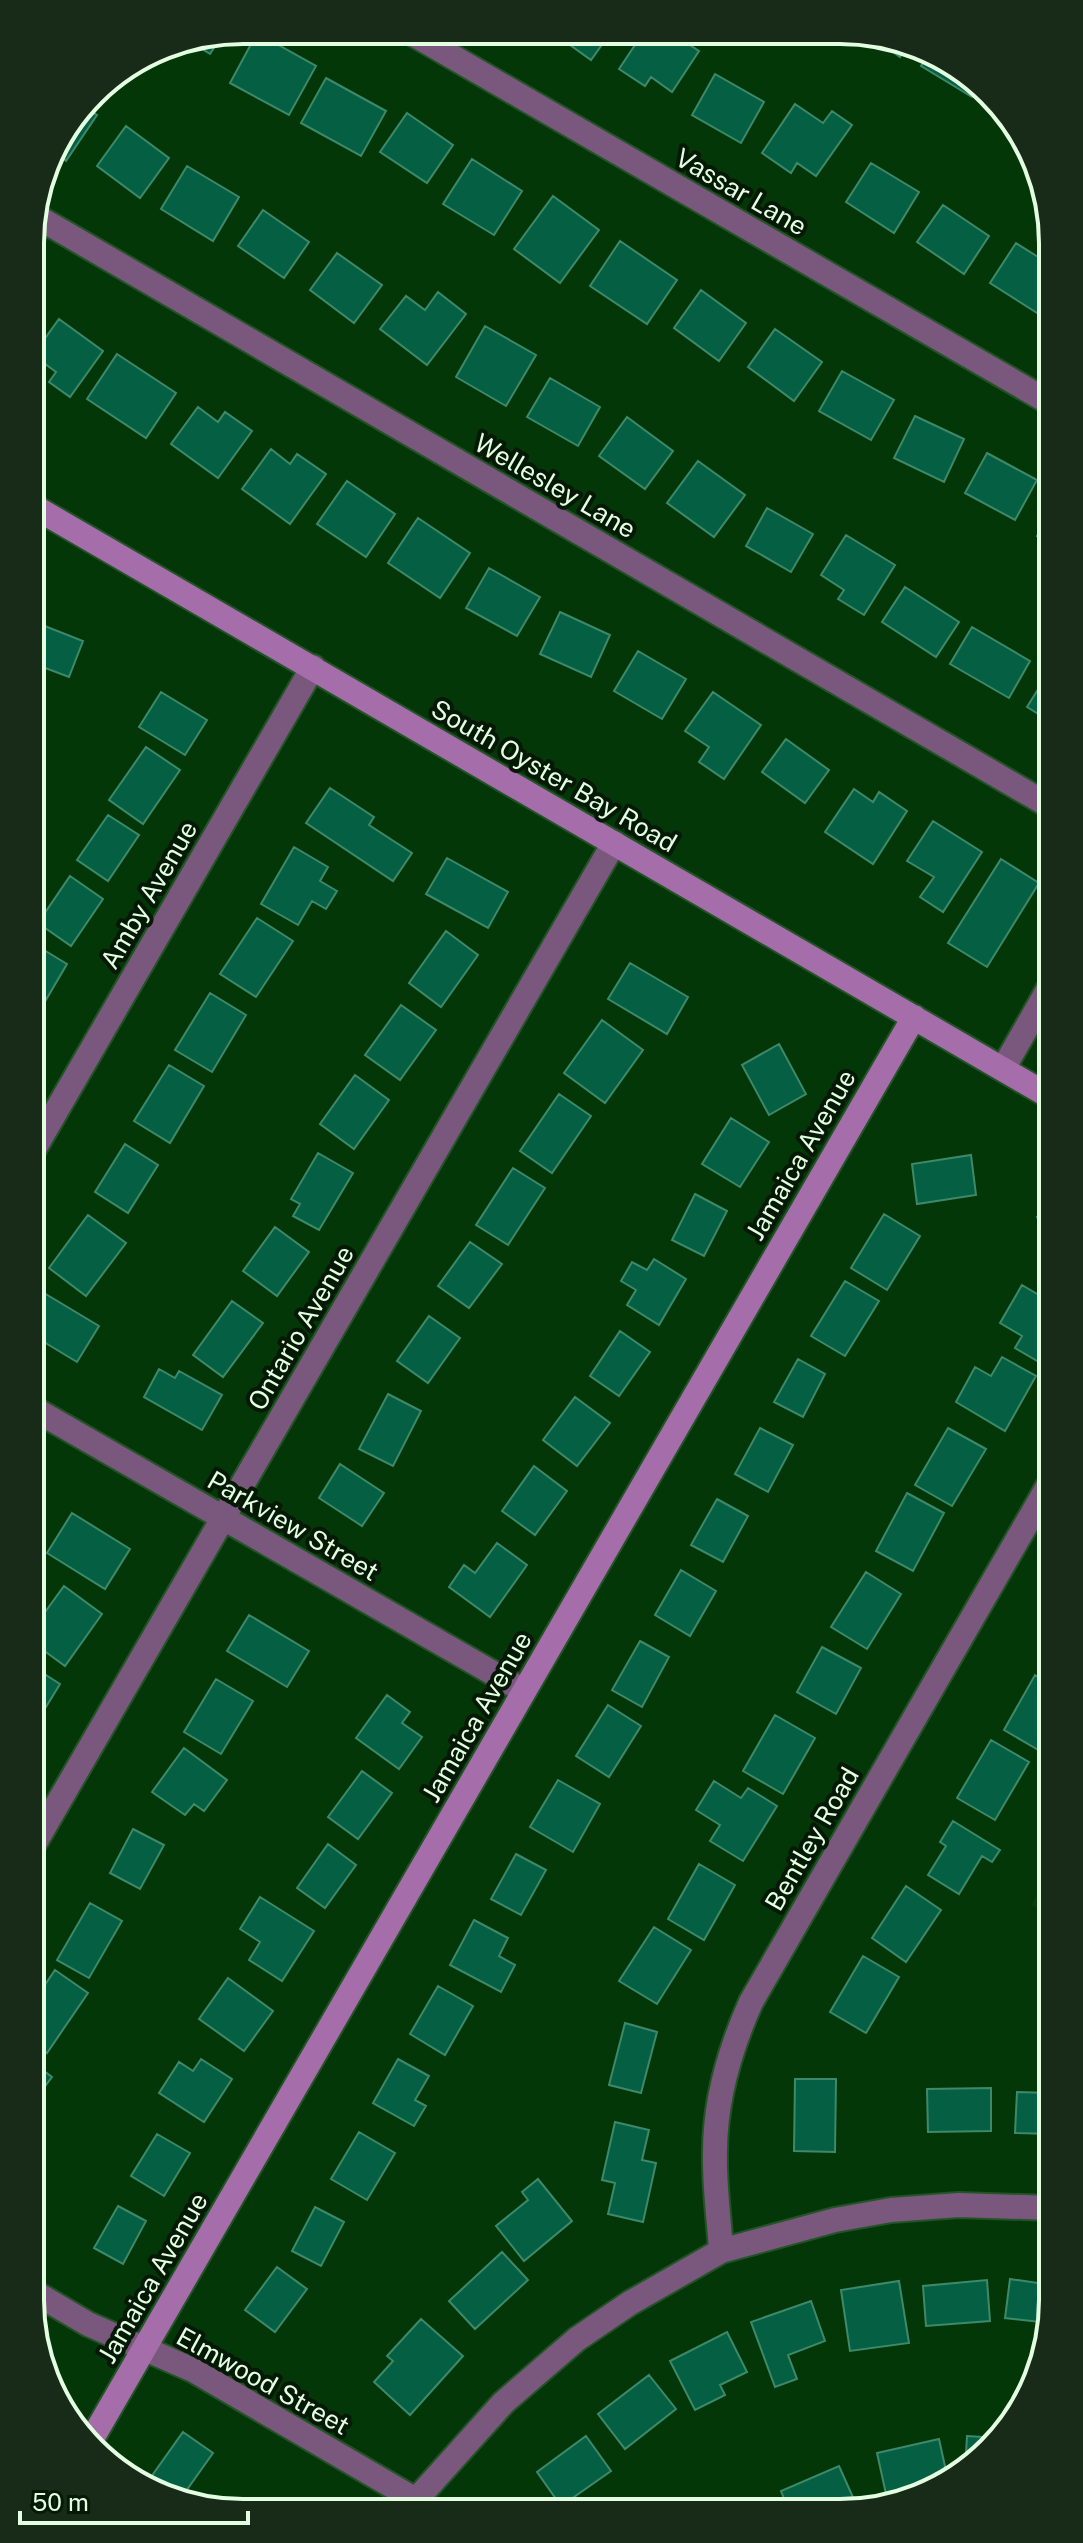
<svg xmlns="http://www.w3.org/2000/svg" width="1083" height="2543" viewBox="0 0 1083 2543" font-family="'Public Sans',sans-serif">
	<rect width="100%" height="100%" fill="#043708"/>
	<!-- built -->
	<path fill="#05400a" d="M1051,1870V1916L1031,1905Z"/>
	<!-- building -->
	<path fill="#056043" stroke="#3d896a" stroke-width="2" d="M552,32H611L591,60Z
		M257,33L316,66L289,115L230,83Z
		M643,33H671L699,51L672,92L651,77L645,86L619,69Z
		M223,34L210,54L189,41Z
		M868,34H881L906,47L900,57Z
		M926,58L979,86L972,97L921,66Z
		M715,74L764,102L741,143L692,115Z
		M326,78L386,111L361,156L301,123Z
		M795,104L823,123L832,111L852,125L816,176L797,163L791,173L762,153Z
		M84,107L97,115L66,161L52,148Z
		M407,113L453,145L427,183L380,152Z
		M126,126L169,158L140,198L97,166Z
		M472,159L522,191L494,235L443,204Z
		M871,163L919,192L894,233L846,202Z
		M187,166L239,197L213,241L161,209Z
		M553,196L599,230L560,283L514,249Z
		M943,205L989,236L964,274L917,242Z
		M263,210L309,242L284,278L238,246Z
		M620,241L677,280L647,324L590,286Z
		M1016,243L1046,262V300L1037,313L990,283Z
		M337,253L382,285L354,323L310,290Z
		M701,290L746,323L719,361L674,328Z
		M438,292L466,314L427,365L380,329L406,296L425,310Z
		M59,319L103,351L70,397L49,382L56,372L33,355Z
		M485,326L536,355L506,406L456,377Z
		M775,329L822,362L794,401L748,367Z
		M117,354L176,393L146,438L87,399Z
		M842,371L894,400L871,440L819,411Z
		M550,378L600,407L578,446L527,417Z
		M198,407L218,422L225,412L252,431L218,478L171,444Z
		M915,416L964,439L944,482L894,458Z
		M627,417L673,451L645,489L599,456Z
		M271,449L290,464L297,454L326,474L290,524L242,489Z
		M987,453L1037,480L1015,520L965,493Z
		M698,461L745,495L714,537L667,503Z
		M347,481L395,514L366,557L317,524Z
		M767,508L813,534L791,572L746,546Z
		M418,518L470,553L440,598L388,563Z
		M1047,518V541L1037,536Z
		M846,535L895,565L864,615L838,599L844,590L821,575Z
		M489,568L540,597L517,636L466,608Z
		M905,587L959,622L936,657L882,622Z
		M560,612L610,635L591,677L540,654Z
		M32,621L83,641L69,677L32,663Z
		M972,627L1030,661L1009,698L950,664Z
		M638,651L686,679L662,719L614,691Z
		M1047,675L1048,720L1027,707Z
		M161,692L207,720L185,755L139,727Z
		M713,692L761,725L724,779L699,762L709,747L685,731Z
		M786,739L829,770L805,803L762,772Z
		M146,747L180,770L143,824L109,800Z
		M330,788L374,817L369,825L412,853L393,881L306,823Z
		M854,789L873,802L879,792L907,811L873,864L825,832Z
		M108,815L139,835L108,881L77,860Z
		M933,821L982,852L943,912L920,897L934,877L907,861Z
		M294,847L328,867L320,881L337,891L326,909L312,901L298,925L261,904Z
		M447,858L508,892L488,928L426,894Z
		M1001,859L1039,883L987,967L948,943Z
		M70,876L103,899L71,946L38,923Z
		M257,918L293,941L256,997L220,974Z
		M446,931L478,955L441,1007L409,983Z
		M34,944L67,964L33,1022V945Z
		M630,963L688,997L667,1034L608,999Z
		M210,993L246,1015L212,1072L175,1050Z
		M401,1005L436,1030L400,1080L365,1055Z
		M602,1020L643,1050L605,1103L564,1073Z
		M779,1044L806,1094L769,1115L742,1065Z
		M169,1065L204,1086L170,1143L134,1121Z
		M355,1075L389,1100L354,1149L320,1124Z
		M559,1094L591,1116L552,1173L520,1151Z
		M731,1118L769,1142L740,1187L702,1164Z
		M125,1144L158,1165L128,1213L95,1192Z
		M318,1153L353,1173L319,1230L293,1216L300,1204L291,1199Z
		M971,1155L976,1195L917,1204L912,1164Z
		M513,1168L545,1188L508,1245L476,1225Z
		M695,1194L727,1211L704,1256L672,1240Z
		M1049,1211V1239L1037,1217Z
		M884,1214L920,1236L887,1290L851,1268Z
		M88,1215L126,1243L86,1296L49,1268Z
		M275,1227L309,1252L277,1296L243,1271Z
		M470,1242L502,1264L469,1308L438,1286Z
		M654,1259L686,1279L659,1325L627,1305L636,1290L621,1281L632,1262L647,1270Z
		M845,1281L879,1301L845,1356L811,1336Z
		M1022,1285L1049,1301L1050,1355L1044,1365L1015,1348L1022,1336L1000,1323Z
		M39,1290L99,1326L77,1362L34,1336V1298Z
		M232,1301L263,1323L223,1377L193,1355Z
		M429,1316L460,1338L428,1383L397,1361Z
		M620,1331L650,1352L619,1396L590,1376Z
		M1002,1357L1036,1376L1005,1431L956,1402L975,1367L991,1376Z
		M798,1359L825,1374L803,1417L774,1402Z
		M159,1369L175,1378L179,1371L222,1395L202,1430L144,1397Z
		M388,1394L421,1411L393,1466L359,1449Z
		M575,1397L610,1423L577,1466L543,1440Z
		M760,1428L793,1445L768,1492L735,1474Z
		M948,1428L986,1449L952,1506L915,1485Z
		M340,1464L384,1493L362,1526L319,1498Z
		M534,1466L567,1491L535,1535L502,1511Z
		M907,1493L944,1513L913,1571L876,1551Z
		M717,1499L748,1516L723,1562L691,1545Z
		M72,1513L130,1549L105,1589L47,1553Z
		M497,1543L527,1565L490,1617L449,1587L464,1565L475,1573Z
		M681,1570L716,1591L690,1636L655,1615Z
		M866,1572L901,1594L867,1649L831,1627Z
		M64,1586L102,1614L65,1666L35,1644V1626Z
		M249,1615L309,1651L287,1687L227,1651Z
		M640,1641L669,1657L642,1707L612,1690Z
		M822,1647L861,1668L836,1714L797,1692Z
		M35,1668L60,1684L35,1725Z
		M1035,1675L1051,1684V1733L1040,1751L1004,1730Z
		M216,1679L253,1701L221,1754L184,1732Z
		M387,1695L410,1712L402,1723L422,1737L399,1769L356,1738Z
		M608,1705L641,1726L609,1777L576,1756Z
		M775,1715L815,1738L783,1794L743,1771Z
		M991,1740L1029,1762L995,1820L957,1798Z
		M184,1748L227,1780L204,1811L194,1804L185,1815L152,1792Z
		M362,1771L392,1793L358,1839L328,1817Z
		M558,1780L600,1804L573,1852L530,1827Z
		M714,1781L741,1798L748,1788L777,1806L743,1861L710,1841L720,1825L696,1810Z
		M953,1821L1000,1850L992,1862L982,1856L959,1894L928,1875L946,1846L940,1842Z
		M133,1829L164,1845L140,1889L110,1873Z
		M328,1844L356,1865L325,1908L297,1888Z
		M516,1854L546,1870L521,1915L491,1899Z
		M699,1864L735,1885L704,1940L668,1919Z
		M906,1886L941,1910L906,1962L872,1938Z
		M260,1897L314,1931L282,1981L249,1960L260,1942L240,1929Z
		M90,1903L122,1921L89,1978L57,1960Z
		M474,1920L508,1938L499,1956L515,1965L501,1992L450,1965Z
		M654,1927L691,1950L657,2004L619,1981Z
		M863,1956L899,1977L866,2033L830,2012Z
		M55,1970L88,1993L47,2053L36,2045V1998Z
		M228,1978L273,2011L244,2051L199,2019Z
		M438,1986L473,2006L445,2055L410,2034Z
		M625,2023L657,2032L641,2093L609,2085Z
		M201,2059L232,2079L204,2122L159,2093L179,2062L193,2071Z
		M398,2059L429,2076L415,2100L426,2106L414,2126L373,2103Z
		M36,2065L52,2077L37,2097H36Z
		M795,2079H836L835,2152L794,2151Z
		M991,2088V2131L928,2132L927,2089Z
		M1017,2092L1052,2093V2134L1015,2133Z
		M615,2122L649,2130L642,2160L656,2163L643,2222L608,2214L615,2183L602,2180Z
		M359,2132L395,2153L367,2200L331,2179Z
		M157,2134L190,2153L164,2196L131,2176Z
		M538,2179L572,2221L524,2261L496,2226L528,2200L522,2192Z
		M118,2206L146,2221L123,2264L94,2248Z
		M315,2207L344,2222L321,2266L292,2251Z
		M502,2252L528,2280L475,2329L449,2301Z
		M277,2267L307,2289L275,2332L245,2310Z
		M1010,2279L1052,2285L1053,2313L1049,2323L1005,2318Z
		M987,2280L990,2321L926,2326L923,2286Z
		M899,2281L909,2343L850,2351L841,2290Z
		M811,2301L825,2341L788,2355L797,2379L775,2387L751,2322Z
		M421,2319L463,2356L410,2415L374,2382L393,2361L387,2356Z
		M727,2332L747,2372L720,2385L725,2395L695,2410L670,2361Z
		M649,2375L676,2409L625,2449L598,2414Z
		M183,2432L213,2453L181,2498L151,2477Z
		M586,2436L611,2471L561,2506L537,2472Z
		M967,2436L1000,2438L965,2471Z
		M939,2439L948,2480L886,2494L877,2453Z
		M839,2466L856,2504L787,2506L781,2491Z"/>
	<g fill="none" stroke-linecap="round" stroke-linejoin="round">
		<defs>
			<path id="street" d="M408,31L1047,401
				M34,215L1048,805
				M1003,1069L1048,990
				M33,1151L313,667
				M34,1409L524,1691
				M36,1841L614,843
				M721,2251C719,2218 714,2184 715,2152C715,2099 730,2049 751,2002L1050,1483
				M37,2294L88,2324L193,2370L416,2500
				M413,2508L416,2500L503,2403L577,2339L630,2303L721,2251L835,2220L891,2210L959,2205L1052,2208"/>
			<path id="secondary" d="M31,505L1049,1096
				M89,2444L914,1017"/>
		</defs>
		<!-- street casing -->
		<use href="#street" stroke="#235327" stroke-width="28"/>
		<!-- secondary casing -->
		<use href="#secondary" stroke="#235327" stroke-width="28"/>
		<!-- street -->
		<use href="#street" stroke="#7a577d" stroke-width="24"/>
		<!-- secondary -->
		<use href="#secondary" stroke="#a56daa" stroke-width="24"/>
	</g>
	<g text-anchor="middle" stroke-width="8" stroke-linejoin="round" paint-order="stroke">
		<!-- street labels -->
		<g font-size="26" fill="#e4fee2" stroke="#061906">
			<text transform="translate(741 192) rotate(30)" y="9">Vassar Lane</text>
			<text transform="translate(555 486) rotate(30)" y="9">Wellesley Lane</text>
			<text transform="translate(554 776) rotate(30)" y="9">South Oyster Bay Road</text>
			<text transform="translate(149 895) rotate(-60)" y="9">Amby Avenue</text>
			<text transform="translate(801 1155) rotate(-60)" y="9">Jamaica Avenue</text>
			<text transform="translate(301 1328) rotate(-60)" y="9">Ontario Avenue</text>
			<text transform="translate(293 1526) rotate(30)" y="9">Parkview Street</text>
			<text transform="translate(477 1717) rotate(-60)" y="9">Jamaica Avenue</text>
			<text transform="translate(812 1839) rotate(-60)" y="9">Bentley Road</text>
			<text transform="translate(153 2278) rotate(-60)" y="9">Jamaica Avenue</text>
			<text transform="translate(263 2381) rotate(29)" y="9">Elmwood Street</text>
		</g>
	</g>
	<!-- crop -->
	<path d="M0 0H1083V2543H0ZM243 44H840A199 199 0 0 1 1039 243V2300A199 199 0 0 1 840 2499H243A199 199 0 0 1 44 2300V243A199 199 0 0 1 243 44Z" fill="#182b18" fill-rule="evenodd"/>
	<path fill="none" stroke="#e4fee2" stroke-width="4" d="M243 44H840A199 199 0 0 1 1039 243V2300A199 199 0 0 1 840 2499H243A199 199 0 0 1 44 2300V243A199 199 0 0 1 243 44Z"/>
	<!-- scale -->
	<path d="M20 2511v12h228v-12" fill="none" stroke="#e4fee2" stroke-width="4"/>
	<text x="32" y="2511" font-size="24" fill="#e4fee2" stroke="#061906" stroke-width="6" paint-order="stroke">50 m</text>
</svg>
